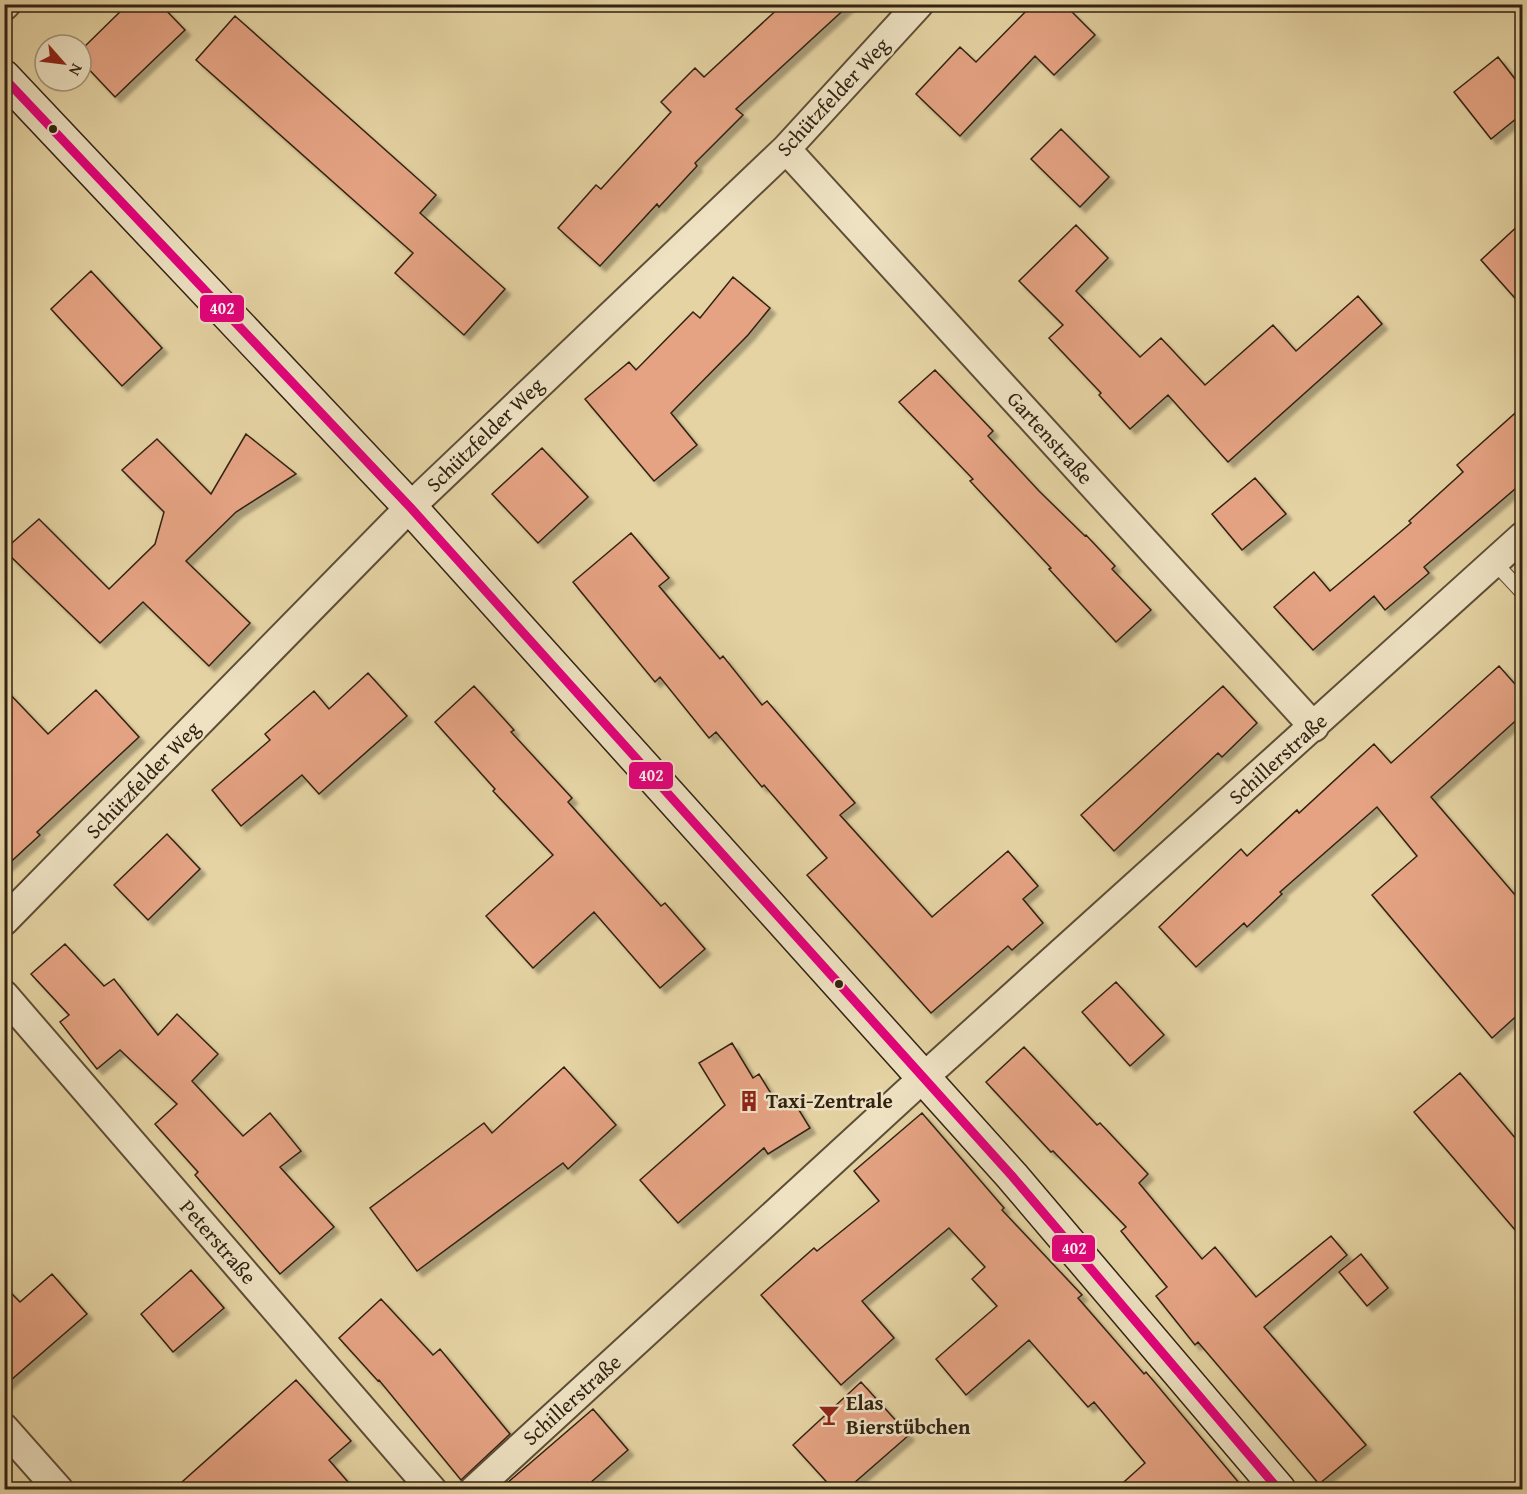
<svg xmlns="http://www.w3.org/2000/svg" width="1527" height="1494" viewBox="0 0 1527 1494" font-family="'Gentium Book Plus',serif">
	<defs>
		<filter id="shadow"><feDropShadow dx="5.5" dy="5.5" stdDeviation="1.5" flood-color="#0004"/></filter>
	</defs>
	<rect width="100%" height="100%" fill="#e5d3a3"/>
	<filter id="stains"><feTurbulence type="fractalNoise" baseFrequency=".00333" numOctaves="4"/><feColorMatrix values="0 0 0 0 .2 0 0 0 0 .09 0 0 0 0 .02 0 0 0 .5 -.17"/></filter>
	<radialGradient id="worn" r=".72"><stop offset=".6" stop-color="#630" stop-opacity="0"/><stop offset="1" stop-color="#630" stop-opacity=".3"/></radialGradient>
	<!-- building -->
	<path fill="#e5a383" stroke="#312212" stroke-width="1.5" filter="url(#shadow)" d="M128,4H160L185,30L115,97L81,61V50Z
		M783,4H850L736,109L743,115L695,163L697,166L659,207L657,204L600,266L558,228L596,185L601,189L671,112L661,102L695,68L704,77Z
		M1033,4H1064L1095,35L1054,75L1035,56L960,136L916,94L960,47L976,62Z
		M235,16L436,195L420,213L505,289L464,335L395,273L413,253L196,60Z
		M1498,57L1522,88V114L1491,139L1454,92Z
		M1061,129L1109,177L1080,207L1031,159Z
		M1522,222V306L1481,260Z
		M1076,225L1108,258L1076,291L1140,357L1161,338L1205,385L1273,325L1296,351L1358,296L1382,324L1228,462L1168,395L1130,429L1099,395L1101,393L1049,338L1063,325L1019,281Z
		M91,271L162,348L122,386L51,309Z
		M733,277L770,308L748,335L671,413L697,445L654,481L585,399L629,362L636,370L693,312L700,318Z
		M935,370L993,431L988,436L1039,491L1085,536L1086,535L1115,566L1112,569L1151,610L1116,642L1049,569L1051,568L970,481L973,479L899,402Z
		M1522,407V483L1424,567L1429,573L1385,610L1374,596L1313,650L1274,607L1314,572L1330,591L1411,523L1409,521L1463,472L1457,465Z
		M246,434L296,474L236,512L186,561L250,623L209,666L143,602L100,643L4,550L39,519L109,589L155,544L164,512L122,470L157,439L211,494Z
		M542,448L588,497L538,543L492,494Z
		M1255,478L1286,514L1242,550L1212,514Z
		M631,533L669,578L659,586L720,659L723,656L762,705L767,701L855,803L840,815L932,917L1008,851L1038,886L1023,899L1043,923L1012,950L1008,946L931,1013L807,875L827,858L764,785L762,787L716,732L709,738L660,677L655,682L573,582Z
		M1499,666L1522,692V715L1431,797L1522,903V1011L1492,1038L1372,895L1417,856L1377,807L1280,892L1282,894L1247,927L1244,923L1196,967L1159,927L1241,849L1247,856L1297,810L1299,813L1374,744L1391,763Z
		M368,673L407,716L319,794L302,775L241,826L212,790L270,740L265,734L314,691L329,709Z
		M474,686L514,730L511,732L572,798L568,802L661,906L665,903L705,949L660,988L594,912L533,968L486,916L553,855L493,791L495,789L435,722Z
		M1223,686L1257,723L1222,757L1218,753L1114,851L1081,815Z
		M4,688L48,734L96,690L139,737L37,832L40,835L4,868Z
		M167,834L200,869L148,920L114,885Z
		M65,944L104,986L114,979L158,1035L177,1014L218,1054L192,1081L243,1136L270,1113L301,1151L280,1167L334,1227L280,1274L195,1175L198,1172L155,1124L177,1104L120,1050L97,1069L60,1022L69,1015L31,974Z
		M1116,982L1164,1035L1130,1066L1082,1012Z
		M732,1043L753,1078L759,1074L778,1105L791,1097L810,1128L768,1154L764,1148L678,1223L640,1180L725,1105L699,1063Z
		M1024,1047L1097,1125L1100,1123L1148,1174L1139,1183L1202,1259L1215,1247L1256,1297L1331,1236L1347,1255L1264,1327L1366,1445L1319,1484L1198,1342L1195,1345L1156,1296L1167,1287L1121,1231L1126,1227L1053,1151L1051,1152L986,1082Z
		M564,1067L616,1125L568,1169L563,1163L417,1271L370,1208L484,1123L492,1133Z
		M1460,1073L1522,1146V1238L1414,1112Z
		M922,1113L1004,1208L1002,1210L1082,1295L1078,1298L1144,1374L1146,1372L1245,1490H1115L1145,1463L1094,1402L1088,1407L1029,1340L966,1395L936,1359L997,1306L972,1279L985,1267L949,1228L862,1301L894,1338L841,1385L761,1295L814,1248L817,1251L879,1201L854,1171Z
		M1361,1254L1388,1288L1367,1306L1339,1272Z
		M191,1270L224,1308L173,1352L141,1314Z
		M52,1274L87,1314L4,1386V1286L20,1302Z
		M381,1299L433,1355L440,1349L510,1434L461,1480L379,1380L378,1381L339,1338Z
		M296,1380L351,1441L329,1460L355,1490H173Z
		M861,1382L909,1435L846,1490H834L793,1445Z
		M593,1409L628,1450L582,1490H499Z"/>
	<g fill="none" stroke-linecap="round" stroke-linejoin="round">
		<defs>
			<path id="lane" d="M1494,562L1522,592"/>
			<path id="street" d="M4,6L6,4
				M786,149L1314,727
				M4,921L410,507L786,149L919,4
				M4,995L432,1490
				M4,1428L59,1490
				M474,1490L924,1077L1522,537"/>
			<path id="secondary" d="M4,77L410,507L1012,1176L1279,1490"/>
		</defs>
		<!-- lane casing -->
		<use href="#lane" stroke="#5e4e36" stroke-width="16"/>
		<!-- street casing -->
		<use href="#street" stroke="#5e4e36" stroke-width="32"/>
		<!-- secondary casing -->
		<use href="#secondary" stroke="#312212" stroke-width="36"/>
		<!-- lane -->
		<use href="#lane" stroke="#eee2c3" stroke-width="14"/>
		<!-- street -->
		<use href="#street" stroke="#eee2c3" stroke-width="28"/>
		<!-- secondary -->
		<use href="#secondary" stroke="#eee2c3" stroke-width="33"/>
		<defs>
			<path id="bus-1" d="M4,78L410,507L1012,1176L1279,1490"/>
		</defs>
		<!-- bus-1 casing -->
		<use href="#bus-1" stroke="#eee2c3" stroke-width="14"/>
		<!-- bus-1 -->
		<use href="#bus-1" stroke="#e5007d" stroke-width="9"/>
	</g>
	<!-- icons -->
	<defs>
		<symbol id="building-bare" viewBox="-9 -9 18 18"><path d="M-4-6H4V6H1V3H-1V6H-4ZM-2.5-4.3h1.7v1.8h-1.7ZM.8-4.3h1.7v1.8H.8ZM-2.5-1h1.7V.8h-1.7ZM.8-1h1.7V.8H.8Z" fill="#8f2418" stroke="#eee2c3" stroke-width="2.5" paint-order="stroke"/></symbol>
		<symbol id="bar-bare" viewBox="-9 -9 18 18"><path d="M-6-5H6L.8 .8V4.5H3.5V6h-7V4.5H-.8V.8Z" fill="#8f2418" stroke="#eee2c3" stroke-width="2.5" paint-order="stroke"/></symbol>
	</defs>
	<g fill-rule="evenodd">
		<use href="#building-bare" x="734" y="1086" width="30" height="30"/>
		<use href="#bar-bare" x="814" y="1400" width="30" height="30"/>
	</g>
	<!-- markers -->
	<g fill="#312212" stroke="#eee2c3" stroke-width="2">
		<circle cx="53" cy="129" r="5"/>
		<circle cx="839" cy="984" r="5"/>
	</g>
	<g text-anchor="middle" stroke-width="5" stroke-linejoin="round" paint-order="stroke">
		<!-- street labels -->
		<g font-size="21" fill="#312212" stroke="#eee2c3">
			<text transform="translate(833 97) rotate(-47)" y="7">Schützfelder Weg</text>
			<text transform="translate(485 435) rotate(-44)" y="7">Schützfelder Weg</text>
			<text transform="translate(1050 438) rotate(48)" y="7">Gartenstraße</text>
			<text transform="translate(1278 759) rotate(-42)" y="7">Schillerstraße</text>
			<text transform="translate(143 780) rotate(-46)" y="7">Schützfelder Weg</text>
			<text transform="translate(218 1242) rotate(49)" y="7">Peterstraße</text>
			<text transform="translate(572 1400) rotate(-42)" y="7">Schillerstraße</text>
		</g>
		<!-- poi labels -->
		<g font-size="21" font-weight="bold" fill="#312212" stroke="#eee2c3" text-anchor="start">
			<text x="766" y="1108">Taxi-Zentrale</text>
			<text x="846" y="1410">Elas<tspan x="846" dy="24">Bierstübchen</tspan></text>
		</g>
	</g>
	<g stroke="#eee2c3" stroke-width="2">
		<rect x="199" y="294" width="46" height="29" rx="6" fill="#e5007d"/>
		<rect x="628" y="761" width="46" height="29" rx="6" fill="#e5007d"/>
		<rect x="1051" y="1234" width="45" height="29" rx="6" fill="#e5007d"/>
	</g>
	<g font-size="16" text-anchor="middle" font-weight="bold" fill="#fff">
		<text x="222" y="314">402</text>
		<text x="651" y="781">402</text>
		<text x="1074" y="1254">402</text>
	</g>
	<!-- margin -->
	<rect width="1527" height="1494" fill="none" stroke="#e5d3a3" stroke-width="24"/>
	<rect x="6" y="6" width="1515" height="1482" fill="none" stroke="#312212" stroke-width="3"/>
	<rect x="12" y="12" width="1503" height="1470" fill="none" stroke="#312212" stroke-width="1.5"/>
	<!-- north arrow -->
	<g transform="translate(63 63) rotate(118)"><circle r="28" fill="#eee2c3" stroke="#a2957c" stroke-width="1.5"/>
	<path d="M0-4.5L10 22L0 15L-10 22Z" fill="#8f2418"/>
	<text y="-9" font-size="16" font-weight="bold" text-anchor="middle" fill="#312212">N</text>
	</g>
	<rect width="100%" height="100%" filter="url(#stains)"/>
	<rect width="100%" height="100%" fill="url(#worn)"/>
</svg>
